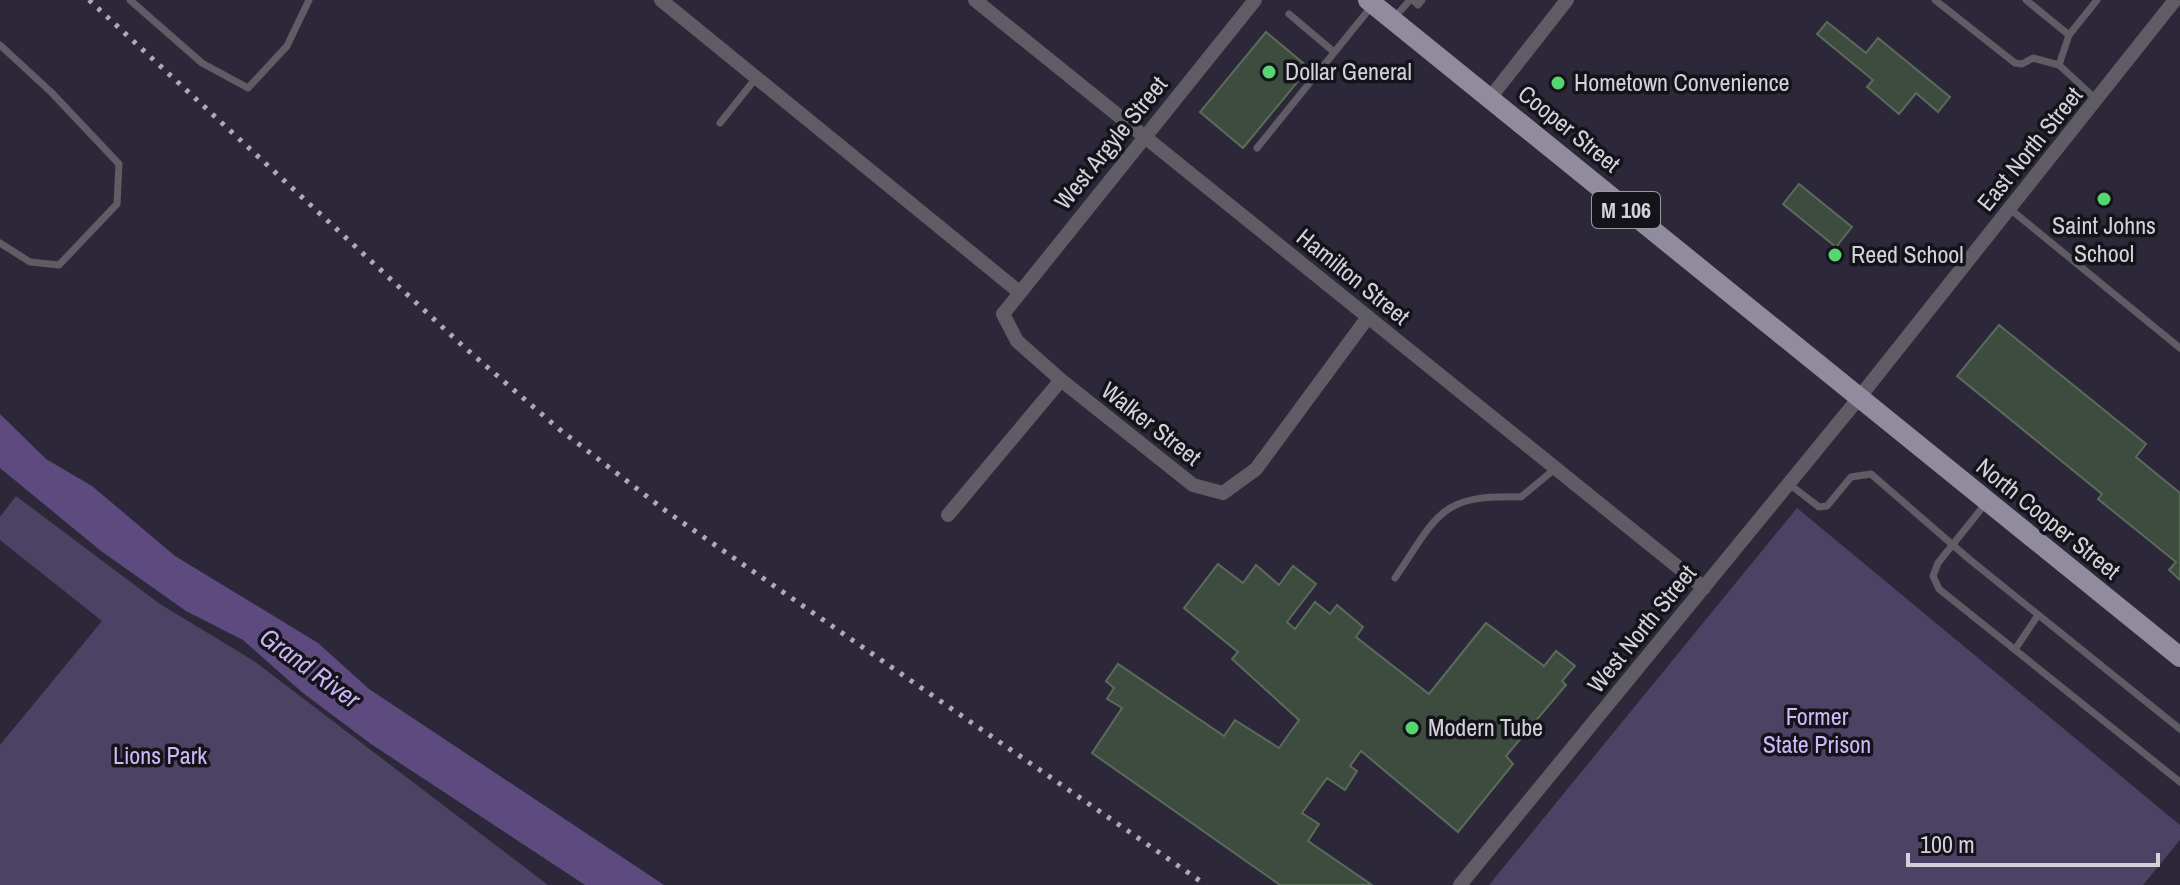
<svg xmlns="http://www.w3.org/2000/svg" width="2180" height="885" viewBox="0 0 2180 885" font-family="'Archivo Narrow',sans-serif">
	<rect width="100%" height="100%" fill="#2d2839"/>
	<!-- green -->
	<path fill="#4c4263" d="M16,496L160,604L254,661L548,885H0V745L102,621L0,540V517Z
		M1797,508L2180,825V840L2143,885H1489Z"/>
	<!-- water -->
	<path fill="#5d4b7f" d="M0,414L46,459L92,486L175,556L318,643L369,689L664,885H585L371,744L303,693L243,640L186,611L101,551L0,468Z"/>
	<!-- building -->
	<path fill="#3d4c3f" stroke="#5a6b5c" stroke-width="2" d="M1827,22L1866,53L1878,38L1950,97L1938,112L1916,93L1899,114L1867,87L1873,80L1817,34Z
		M1266,32L1309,68L1243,148L1200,112Z
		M1799,184L1852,227L1836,247L1783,204Z
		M1999,325L2146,444L2136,457L2180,493V580L2169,570L2176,562L2098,499L2102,494L1957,376Z
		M1218,564L1243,583L1256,565L1279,585L1293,566L1316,584L1287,622L1295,629L1315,602L1330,614L1337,605L1363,627L1356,637L1429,694L1486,623L1544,666L1556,651L1575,666L1562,681L1566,685L1506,756L1513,764L1458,832L1361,751L1350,766L1357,771L1345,790L1327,778L1302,813L1319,824L1308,841L1372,885H1280L1092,753L1122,708L1107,699L1114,688L1106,681L1118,664L1224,736L1235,720L1279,748L1299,720L1232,659L1238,652L1184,608Z"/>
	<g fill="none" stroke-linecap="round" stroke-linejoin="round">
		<!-- service -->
		<path stroke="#5f5c65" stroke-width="7" d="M130,0L202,63L248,88L287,46L309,0
			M1413,0L1418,5L1422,0
			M1935,0L2015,63L2022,64L2033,58L2059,65
			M2026,0L2069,35
			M1289,14L1334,52
			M1394,18L1410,0
			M0,45L51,92L119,164L117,204L59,265L30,262L0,243
			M2097,100L2059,65L2069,35L2097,0
			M720,123L756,78
			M1257,148L1371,7
			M2010,209L2180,348
			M1789,484L1819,507L1827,506L1851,477L1871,474L1969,559L2180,729
			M1986,503L1938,563L1933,576L1939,589L2180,782
			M1395,578C1438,515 1439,494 1521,497L1556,468
			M2016,648L2038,615"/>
		<!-- minor -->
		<path stroke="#5f5c65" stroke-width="14" d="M661,0L1018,291
			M975,0L1704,588
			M1255,0L1003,314L1017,341L1061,380L1193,485L1223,493L1256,469L1368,317
			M1490,98L1567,0
			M948,515L1061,380
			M1460,885L1858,399L2175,0"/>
		<!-- primary -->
		<path stroke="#918c9d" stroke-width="20" d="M1368,0L2180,657"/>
		<!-- rail -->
		<path stroke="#aeaab6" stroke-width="5" stroke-dasharray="4 8" stroke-linecap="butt" d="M89,0L464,347L559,429L666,511L1206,885"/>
	</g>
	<!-- markers -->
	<g fill="#56d671" stroke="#15131a" stroke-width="3">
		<circle cx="1269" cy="72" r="8"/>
		<circle cx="1558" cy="83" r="8"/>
		<circle cx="2104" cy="199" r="8"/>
		<circle cx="1835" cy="255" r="8"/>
		<circle cx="1412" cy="728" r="8"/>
	</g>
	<g text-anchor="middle" stroke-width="7" stroke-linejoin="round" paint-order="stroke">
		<!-- shield labels -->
		<rect fill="#15131a" stroke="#9b98a1" stroke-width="2" x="1592" y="192" width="68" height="36" rx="6"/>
		<g font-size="22" font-weight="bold" fill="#d4d1db">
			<text x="1626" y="218">M 106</text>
		</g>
		<!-- poi labels -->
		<g font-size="24" fill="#d4d1db" stroke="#15131a" text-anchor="start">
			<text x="1285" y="80">Dollar General</text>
			<text x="1574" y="91">Hometown Convenience</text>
			<text x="2104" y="234" text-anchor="middle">Saint Johns<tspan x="2104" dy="28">School</tspan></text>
			<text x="1851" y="263">Reed School</text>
			<text x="1428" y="736">Modern Tube</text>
		</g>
		<!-- street labels -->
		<g font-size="24" fill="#d4d1db" stroke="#15131a">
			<text transform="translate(1569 129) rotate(39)" y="8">Cooper Street</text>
			<text transform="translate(1111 143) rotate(-51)" y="8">West Argyle Street</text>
			<text transform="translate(2030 149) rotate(-51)" y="8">East North Street</text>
			<text transform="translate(1353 277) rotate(39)" y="8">Hamilton Street</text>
			<text transform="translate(1151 424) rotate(38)" y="8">Walker Street</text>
			<text transform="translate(2048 519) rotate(39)" y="8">North Cooper Street</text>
			<text transform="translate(1642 629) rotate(-51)" y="8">West North Street</text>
		</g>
		<!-- park labels -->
		<g font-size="24" fill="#cebafa" stroke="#15131a">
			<text x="1817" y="725">Former<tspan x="1817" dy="28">State Prison</tspan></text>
			<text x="160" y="764">Lions Park</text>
		</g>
		<!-- water labels -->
		<g font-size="26" font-style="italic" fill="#c8b4f4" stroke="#15131a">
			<text transform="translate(310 668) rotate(36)" y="9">Grand River</text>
		</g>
	</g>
	<!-- scale -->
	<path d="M1908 853v12h250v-12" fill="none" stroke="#d4d1db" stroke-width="4"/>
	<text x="1920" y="853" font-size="24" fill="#d4d1db" stroke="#15131a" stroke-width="6" paint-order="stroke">100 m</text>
</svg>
